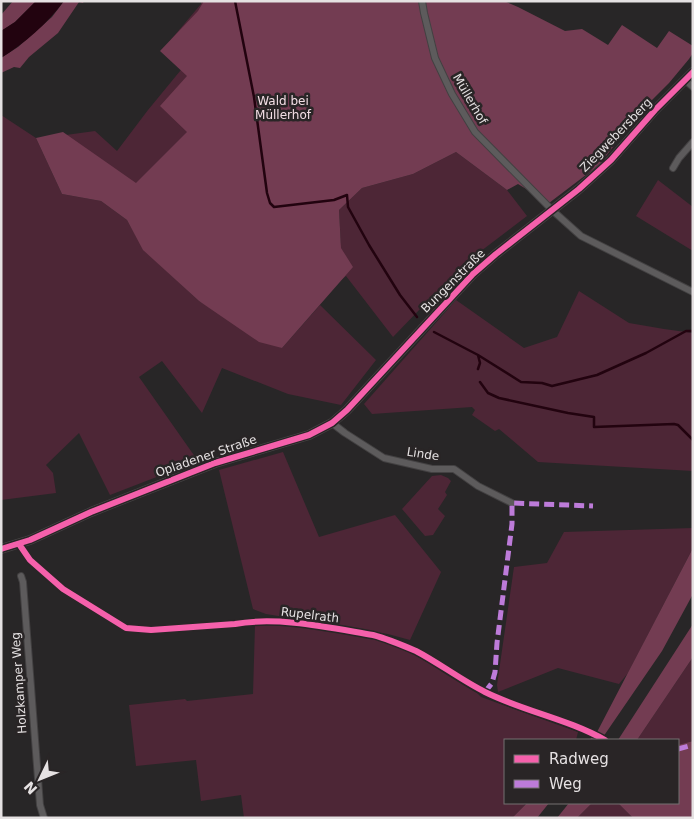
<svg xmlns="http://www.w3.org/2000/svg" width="694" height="819" viewBox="0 0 694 819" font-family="'DejaVu Sans',sans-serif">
	<rect width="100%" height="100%" fill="#282627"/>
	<!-- green -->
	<path fill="#4d2636" d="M201,1H420L333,202L341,248L339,210L362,188L413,174L456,152L507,190L527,216L481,251L421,308L393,337L346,276L272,337L44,138L95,131L117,151L148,110L185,65L182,54L169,42L201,4Z
		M1,115L36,138L62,194L101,201L127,220L144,250L199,301L282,348L320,305L376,360L341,405L288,394L222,368L202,413L162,361L139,377L198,461L110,495L79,433L46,465L53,473L56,493L1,500Z
		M658,180L693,207V251L636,216Z
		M579,291L629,323L664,329L693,333V471L538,462L499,429L495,431L472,415L475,410L472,407L372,414L364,404L456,300L524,348L557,337Z
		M283,452L319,537L395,515L441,572L410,640L388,634L266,614L253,609L219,470Z
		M441,475L448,478L451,481L445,492L447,495L438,509L445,516L433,535L425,536L402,509L432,476Z
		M693,528V548L628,673L619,684L558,668L498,692L497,685L514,567L547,563L564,532Z
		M273,624L309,628L387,641L415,655L477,693L481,697L578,732L576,740H505V803H522L525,805L512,818H244L241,795L201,801L196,760L136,766L129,705L185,699L187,701L253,694L255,625Z
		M693,657V741L678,745V740H637Z
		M592,803H618L633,818H577Z"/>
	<!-- forest -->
	<path fill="#733c52" d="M13,1H36L15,22L1,31V15Z
		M64,1H84L83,3L79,2L58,33L29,57L20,68L14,67L1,73V58L18,47L52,17Z
		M204,1H504L518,7L565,31L582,29L608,45L622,25L657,48L669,31L693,46V53L689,59L669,83L641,111L599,165L549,203L518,184L507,190L456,152L413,174L362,188L339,210L341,248L353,267L282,348L259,342L199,301L143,250L127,220L101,201L62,194L36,138L63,132L136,183L187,132L160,106L187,76L160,51L198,11Z
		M693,548V594L662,651L601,740H590L593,735L596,734Z
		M693,624V657L637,740H618Z
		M693,741V818H633L618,803H678V745Z
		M527,803H549L537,818H512Z
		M569,803H592L577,818H557Z"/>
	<!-- water -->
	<path fill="#22030f" d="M36,1H64C47,24 25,43 1,58V31L15,22Z"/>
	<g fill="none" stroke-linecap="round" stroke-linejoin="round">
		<!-- stream -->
		<path stroke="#22030f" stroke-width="2.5" d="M235,1L254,97L267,193L270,203L274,207L334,200L347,195L348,207L369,245L400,295L417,317
			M434,332L478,355L480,363L478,369
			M478,355L521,382L542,383L552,386L597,375L646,353L686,331H693
			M480,382L488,393L499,398L568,413L594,417V427L674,424L678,425L693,440"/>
		<defs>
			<path id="minor" d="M422,1L424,13L435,58L452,94L475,132L552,210L581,236L693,292
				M685,80L693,87
				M673,168L679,158L693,142
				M332,423L345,433L384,458L432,469H454L478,486L512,503
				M19,544L30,560L63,589L126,628L151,630L235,624C278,616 331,628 373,635C388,639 402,645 416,651C439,663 461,680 485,692C523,711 568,719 605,740
				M21,576L23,582L40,805L44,818"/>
			<path id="secondary" d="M1,549L30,540L91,512L215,463L309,435L332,423L347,410L473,274L496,254L579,189L611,160L655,110L693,72"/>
		</defs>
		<!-- minor casing -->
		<use href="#minor" stroke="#434142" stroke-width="8"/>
		<!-- secondary casing -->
		<use href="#secondary" stroke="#434142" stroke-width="10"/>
		<!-- minor -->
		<use href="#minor" stroke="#5d5b5c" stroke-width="6"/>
		<!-- secondary -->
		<use href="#secondary" stroke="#635f60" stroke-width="9"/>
		<!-- quiet -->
		<path stroke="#bd7bd9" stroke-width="5" stroke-dasharray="10 5" stroke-linecap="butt" d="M485,692L492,683L495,672L497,643L512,524V503L593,506
			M678,749L693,745"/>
		<defs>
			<path id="cycleway" d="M19,544L30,560L63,589L126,628L151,630L235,624C278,616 331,628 373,635C388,639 402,645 416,651C439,663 461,680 485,692C523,711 568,719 605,740
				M1,549L30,540L91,512L215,463L309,435L332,423L347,410L473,274L496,254L579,189L611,160L655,110L693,72"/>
		</defs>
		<!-- cycleway casing -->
		<use href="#cycleway" stroke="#292526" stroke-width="9"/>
		<!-- cycleway -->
		<use href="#cycleway" stroke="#f560ab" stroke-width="6"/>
	</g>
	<g text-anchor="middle" stroke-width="5" stroke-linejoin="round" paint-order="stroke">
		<!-- street labels -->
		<g font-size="12" fill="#e5e1e2" stroke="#292526">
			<text transform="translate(470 99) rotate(60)" y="4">Müllerhof</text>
			<text transform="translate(616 135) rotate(-46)" y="4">Ziegwebersberg</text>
			<text transform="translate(453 281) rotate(-45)" y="4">Bungenstraße</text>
			<text transform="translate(423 454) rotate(9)" y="4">Linde</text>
			<text transform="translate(206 456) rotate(-19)" y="4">Opladener Straße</text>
			<text transform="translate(310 615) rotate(7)" y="4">Rupelrath</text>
			<text transform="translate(19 683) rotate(-94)" y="4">Holzkamper Weg</text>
		</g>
		<!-- park labels -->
		<g font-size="12" fill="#f3dee5" stroke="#292526">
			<text x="283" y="105">Wald bei<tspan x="283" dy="14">Müllerhof</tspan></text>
		</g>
	</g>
	<!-- border -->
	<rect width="694" height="819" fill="none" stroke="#e5e1e2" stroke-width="5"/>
	<!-- legend -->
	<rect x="504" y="739" width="175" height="65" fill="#292526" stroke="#747071"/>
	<rect x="514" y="755" width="25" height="8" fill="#f560ab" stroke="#747071"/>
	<text x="549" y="764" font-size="15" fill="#e5e1e2">Radweg</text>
	<rect x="514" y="780" width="25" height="8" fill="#bd7bd9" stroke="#747071"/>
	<text x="549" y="789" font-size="15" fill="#e5e1e2">Weg</text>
	<!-- north arrow -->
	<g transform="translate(40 779) rotate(227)" stroke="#292526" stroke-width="4" paint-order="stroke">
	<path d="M0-4L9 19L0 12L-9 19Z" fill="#e5e1e2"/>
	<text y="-8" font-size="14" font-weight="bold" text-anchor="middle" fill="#e5e1e2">N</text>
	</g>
</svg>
